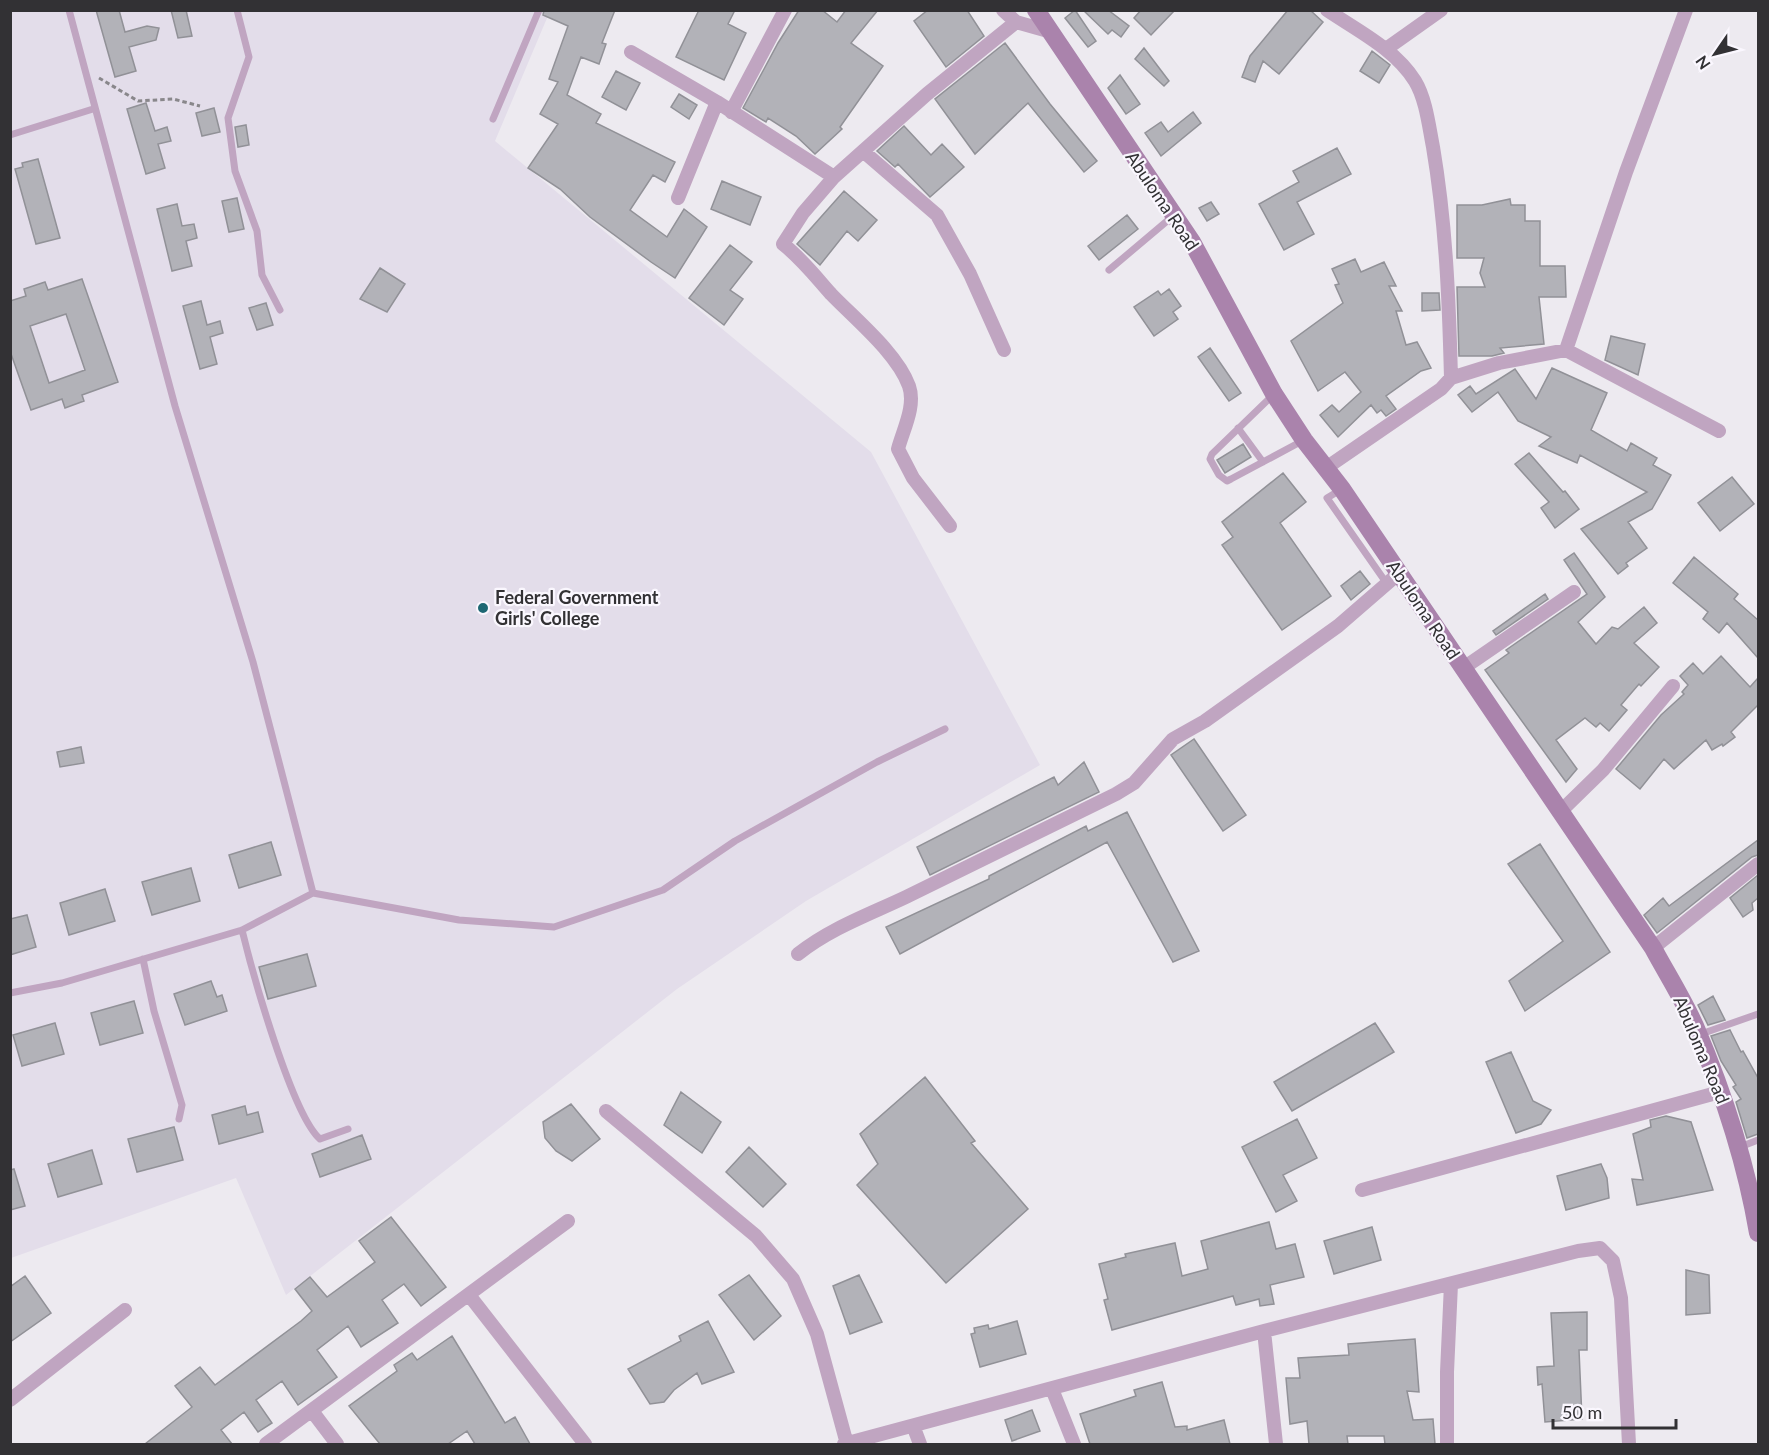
<svg xmlns="http://www.w3.org/2000/svg" width="1769" height="1455" viewBox="0 0 1769 1455" font-family="Lato,sans-serif">
	<rect width="100%" height="100%" fill="#edeaf0"/>
	<!-- built -->
	<path fill="#e3ddea" d="M10,11H550L495,141L871,452L1040,765L806,901L677,989L286,1295L236,1178L11,1258Z"/>
	<!-- building -->
	<path fill="#b2b2b8" stroke="#919197" stroke-width="1.5" fill-rule="evenodd" d="M96,10H119L125,32L147,26L159,28L156,40L129,47L136,71L115,77Z
		M171,10H186L192,36L178,38Z
		M544,10H615L602,43L606,44L599,64L581,57L567,95L601,114L596,123L675,162L665,182L653,175L630,210L667,237L684,209L707,227L675,278L651,262L590,217L560,189L528,168L558,124L540,114L558,82L549,79L568,26L543,15Z
		M699,10H735L728,24L746,33L724,80L676,57Z
		M799,10H822L837,22L846,10H878L851,43L883,66L840,127L842,129L815,154L796,136L768,118L766,122L743,108L778,43Z
		M928,10H967L984,36L946,67L914,21Z
		M1075,10L1096,41L1088,47L1065,18Z
		M1083,10H1108L1129,26L1121,37L1112,30L1108,34Z
		M1141,10H1175L1151,35L1134,18Z
		M1288,10H1310L1323,22L1279,74L1263,61L1255,82L1242,77L1250,56Z
		M1005,43L1050,104L1097,161L1084,172L1028,103L975,154L935,99Z
		M1144,48L1169,81L1164,86L1135,59Z
		M1372,51L1390,65L1379,83L1360,71Z
		M616,71L640,83L626,110L602,97Z
		M1120,75L1140,104L1126,114L1108,88Z
		M679,94L697,105L689,119L671,107Z
		M146,103L155,131L167,127L171,141L158,144L165,168L146,174L127,109Z
		M214,108L220,132L202,136L196,113Z
		M1193,112L1201,123L1161,156L1145,133L1161,122L1168,132Z
		M246,125L249,145L238,147L235,127Z
		M904,126L931,155L942,144L964,167L930,197L898,164L895,167L877,151Z
		M1337,148L1351,174L1297,202L1314,234L1284,250L1259,204L1299,182L1293,171Z
		M38,159L60,238L36,244L15,169L23,167L22,163Z
		M722,181L761,197L750,225L711,209Z
		M844,191L877,220L858,241L847,231L820,265L797,244Z
		M237,198L244,229L229,232L222,201Z
		M1510,199L1511,205H1525V221H1540V266H1565L1566,297H1539L1544,344L1500,348L1504,353L1492,356H1459L1457,287H1485L1480,273L1484,258H1457V205H1482Z
		M1211,202L1219,214L1207,221L1199,208Z
		M177,204L182,226L194,224L197,238L186,241L192,266L172,271L157,209Z
		M1127,215L1138,229L1099,260L1088,246Z
		M730,245L752,262L730,290L743,299L724,325L689,298Z
		M1355,259L1361,272L1384,262L1396,286H1389L1402,311H1396L1406,345L1417,342L1431,368L1421,371L1386,396L1396,409L1386,416L1381,410L1377,413L1371,405L1338,437L1320,415L1332,405L1339,412L1361,392L1345,372L1318,391L1291,341L1343,303L1335,285L1339,284L1332,269Z
		M380,268L405,284L387,312L360,299Z
		M82,279L118,382L82,395L84,401L65,408L62,399L31,410L10,351V301L26,296L24,289L45,282L48,290ZM66,314L85,370L49,383L30,326Z
		M1169,289L1181,306L1173,312L1178,319L1154,336L1134,307L1158,291L1161,295Z
		M1422,293H1439L1440,310L1422,311Z
		M201,301L207,325L220,321L223,333L210,337L217,364L200,369L183,306Z
		M266,303L273,325L257,330L249,308Z
		M1611,336L1645,344L1638,375L1605,360Z
		M1210,348L1241,393L1229,401L1198,357Z
		M1552,368L1607,393L1591,430L1627,451L1631,443L1657,458L1653,465L1671,475L1652,509L1628,522L1647,548L1626,563L1628,566L1618,574L1581,529L1647,492L1580,455L1577,463L1539,446L1551,437L1518,421L1498,392L1472,412L1458,395L1470,386L1476,394L1515,369L1536,399Z
		M1243,444L1251,457L1225,473L1217,460Z
		M1529,453L1563,492L1565,491L1579,509L1555,528L1541,508L1549,502L1515,464Z
		M1283,473L1306,502L1280,523L1331,596L1282,630L1222,545L1233,537L1222,522Z
		M1732,477L1754,504L1720,531L1698,503Z
		M1574,553L1605,597L1578,622L1596,644L1612,627L1618,629L1644,607L1657,623L1634,643L1659,667L1641,686L1639,684L1621,705L1627,710L1609,731L1600,723L1596,727L1585,718L1556,740L1577,769L1566,782L1485,670L1509,653L1506,650L1587,594L1564,560Z
		M1694,557L1738,594L1734,599L1758,620V658L1727,623L1719,633L1703,619L1708,612L1673,583Z
		M1360,571L1370,584L1351,600L1341,586Z
		M1545,594L1548,599L1496,635L1493,631Z
		M1721,656L1750,687L1758,678V705L1731,732L1735,737L1723,746L1722,744L1712,750L1706,740L1674,769L1664,759L1640,789L1616,769L1661,715L1684,694L1682,692L1688,685L1680,676L1693,663L1703,674Z
		M1194,739L1246,815L1223,831L1171,755Z
		M81,747L84,763L60,767L57,752Z
		M1084,762L1099,792L930,875L917,847L1054,777L1058,785Z
		M1127,812L1199,951L1173,962L1107,842L900,954L886,927L989,879V876L1086,826L1088,831Z
		M1758,840V855L1752,857L1657,933L1644,915L1663,898L1669,906Z
		M271,842L281,875L239,888L229,855Z
		M1540,844L1610,952L1525,1011L1509,981L1563,941L1508,864Z
		M191,868L200,901L152,915L142,882Z
		M1758,875V898L1752,903L1753,910L1743,917L1730,898Z
		M105,889L115,921L69,935L60,903Z
		M27,915L36,947L10,955V919Z
		M307,954L316,986L268,999L259,967Z
		M211,981L217,997L222,995L227,1011L185,1025L174,994Z
		M1713,996L1725,1020L1708,1025L1698,1005Z
		M134,1001L143,1033L100,1045L91,1013Z
		M55,1023L64,1054L22,1066L13,1035Z
		M1375,1023L1394,1052L1292,1111L1274,1082Z
		M1730,1030L1741,1052L1743,1051L1758,1078V1134L1747,1138L1736,1102L1741,1099L1733,1087L1736,1085L1721,1061L1711,1036Z
		M1511,1052L1533,1101L1551,1110L1541,1124L1516,1133L1486,1062Z
		M925,1077L975,1141L971,1143L1028,1209L946,1283L857,1185L878,1164L860,1134Z
		M681,1092L721,1122L702,1153L664,1125Z
		M571,1104L600,1139L572,1161L556,1151L545,1138L543,1122Z
		M245,1106L247,1115L258,1112L263,1132L219,1144L212,1115Z
		M1666,1116L1691,1122L1713,1190L1637,1205L1632,1179L1643,1180L1633,1134L1651,1127L1650,1120Z
		M1297,1119L1317,1158L1283,1175L1297,1201L1276,1212L1242,1147Z
		M174,1127L183,1160L137,1172L128,1139Z
		M362,1135L371,1159L320,1177L312,1154Z
		M749,1147L786,1184L763,1207L726,1172Z
		M92,1150L102,1184L58,1197L48,1164Z
		M1601,1164L1607,1178L1609,1198L1566,1210L1557,1176Z
		M14,1169L25,1206L10,1210V1170Z
		M391,1217L446,1287L421,1306L404,1284L382,1300L398,1323L361,1347L348,1326L317,1350L337,1377L298,1405L282,1381L256,1400L272,1423L258,1432L244,1412L221,1430L232,1444H145L192,1407L175,1386L200,1367L215,1385L301,1321L312,1311L295,1289L310,1277L327,1297L375,1262L359,1241Z
		M1269,1222L1276,1249L1295,1244L1304,1277L1270,1285L1274,1304L1260,1306L1259,1299L1236,1305L1233,1296L1112,1330L1104,1300L1108,1299L1099,1264L1126,1257L1125,1254L1175,1243L1182,1276L1208,1269L1201,1241Z
		M1372,1227L1381,1260L1334,1274L1324,1241Z
		M1686,1270L1709,1275L1710,1313L1686,1315Z
		M749,1275L781,1316L754,1340L719,1295Z
		M859,1275L882,1322L850,1334L833,1286Z
		M25,1276L51,1313L10,1342V1287Z
		M1587,1312V1350H1579L1582,1419L1545,1422L1542,1384L1538,1385L1537,1367L1554,1366L1551,1313Z
		M708,1321L734,1372L702,1384L697,1373L674,1390L664,1402L650,1404L628,1369L681,1341L679,1336Z
		M1017,1321L1026,1354L980,1367L971,1334L975,1333L974,1328L988,1325L989,1329Z
		M452,1336L505,1423L515,1417L530,1444H475L467,1431L448,1444H380L349,1406L397,1371L394,1365L412,1353L417,1360Z
		M1415,1339L1419,1392L1407,1391L1413,1420L1433,1419L1435,1444H1385L1384,1436H1347L1348,1444H1309L1307,1421L1290,1424L1286,1378H1300L1298,1358L1349,1355L1348,1344Z
		M1162,1382L1175,1427L1187,1426V1430L1224,1420L1230,1444H1090L1080,1414L1136,1396L1134,1390Z
		M1032,1410L1040,1431L1012,1441L1005,1420Z"/>
	<g fill="none" stroke-linecap="round" stroke-linejoin="round">
		<!-- path -->
		<path stroke="#89878b" stroke-width="3" stroke-dasharray="4.5 3" stroke-linecap="butt" d="M99,78L138,101L173,99L200,106"/>
		<!-- lane -->
		<path stroke="#c0a5c1" stroke-width="7" d="M237,10L249,57L228,118L235,171L257,231L262,275L280,310
			M493,119L539,10
			M10,135L93,109
			M1109,270L1173,216
			M1272,396L1212,454L1210,459L1219,475L1227,481L1231,479L1304,440
			M1238,428L1263,462
			M1342,489L1327,498L1385,581
			M313,893L459,920L554,927L663,890L735,841L877,762L945,729
			M242,930C252,971 292,1115 320,1139L348,1129
			M143,959L154,1011L182,1105L179,1119
			M10,993L62,983L242,930L313,893L253,662L175,406L69,10
			M1701,1034L1758,1014
			M1740,1147L1758,1140"/>
		<!-- street -->
		<path stroke="#c0a5c1" stroke-width="14" d="M1003,10L1016,22L1048,31
			M1327,10C1358,31 1395,49 1415,81C1426,99 1429,127 1433,147C1446,224 1449,300 1451,378
			M1386,49L1441,10
			M631,52L717,102L834,177
			M731,112L785,10
			M864,152L937,215L970,274L1004,350
			M678,198L717,102
			M1566,350L1626,172L1686,10
			M1326,468L1441,389L1451,378L1499,363L1566,350L1719,431
			M950,526L913,478L898,449C903,430 916,406 909,386C897,353 855,319 831,294C815,276 802,259 783,244L803,213L834,177L927,94L1016,22
			M1462,669L1574,592
			M1561,811L1603,770L1673,686
			M1653,948L1758,864
			M798,954C831,928 868,915 906,897C976,862 1046,828 1116,794L1134,783L1173,739L1205,721L1338,626L1398,574
			M606,1111L756,1236L793,1279L817,1334L847,1444
			M1362,1190L1720,1092
			M469,1295L585,1444
			M1264,1331L1276,1444
			M1052,1389L1074,1444
			M10,1400L125,1310
			M312,1411L337,1444
			M914,1428L920,1444
			M266,1444L568,1221
			M844,1444L1264,1331L1578,1251L1600,1248L1613,1261L1621,1298L1629,1444
			M1447,1444V1372L1451,1284"/>
		<!-- secondary -->
		<path stroke="#aa83ac" stroke-width="18" d="M1036,10L1192,242L1274,394L1304,440L1342,489L1653,948C1667,974 1683,999 1695,1026C1723,1092 1746,1162 1758,1233"/>
	</g>
	<!-- markers -->
	<circle fill="#1d6773" stroke="#faf7fe" stroke-width="2" cx="483" cy="608" r="6"/>
	<g text-anchor="middle" stroke-width="4.5" stroke-linejoin="round" paint-order="stroke">
		<!-- street labels -->
		<g font-size="18" fill="#323134" stroke="#faf7fe">
			<text transform="translate(1162 201) rotate(56)" y="6">Abuloma Road</text>
			<text transform="translate(1423 610) rotate(56)" y="6">Abuloma Road</text>
			<text transform="translate(1701 1050) rotate(67)" y="6">Abuloma Road</text>
		</g>
		<!-- poi labels -->
		<g font-size="18" font-weight="bold" fill="#323134" stroke="#faf7fe" text-anchor="start">
			<text x="495" y="604">Federal Government<tspan x="495" dy="21">Girls' College</tspan></text>
		</g>
	</g>
	<!-- border -->
	<rect width="1769" height="1455" fill="none" stroke="#323134" stroke-width="24"/>
	<!-- north arrow -->
	<g transform="translate(1715 54) rotate(235)" stroke="#faf7fe" stroke-width="4.5" paint-order="stroke">
	<path d="M0-4.5L10 22L0 15L-10 22Z" fill="#323134"/>
	<text y="-9" font-size="16" font-weight="bold" text-anchor="middle" fill="#323134">N</text>
	</g>
	<!-- scale -->
	<path d="M1553 1419v9h123v-9" fill="none" stroke="#323134" stroke-width="3"/>
	<text x="1562" y="1419" font-size="18" fill="#323134" stroke="#faf7fe" stroke-width="4.5" paint-order="stroke">50 m</text>
</svg>
